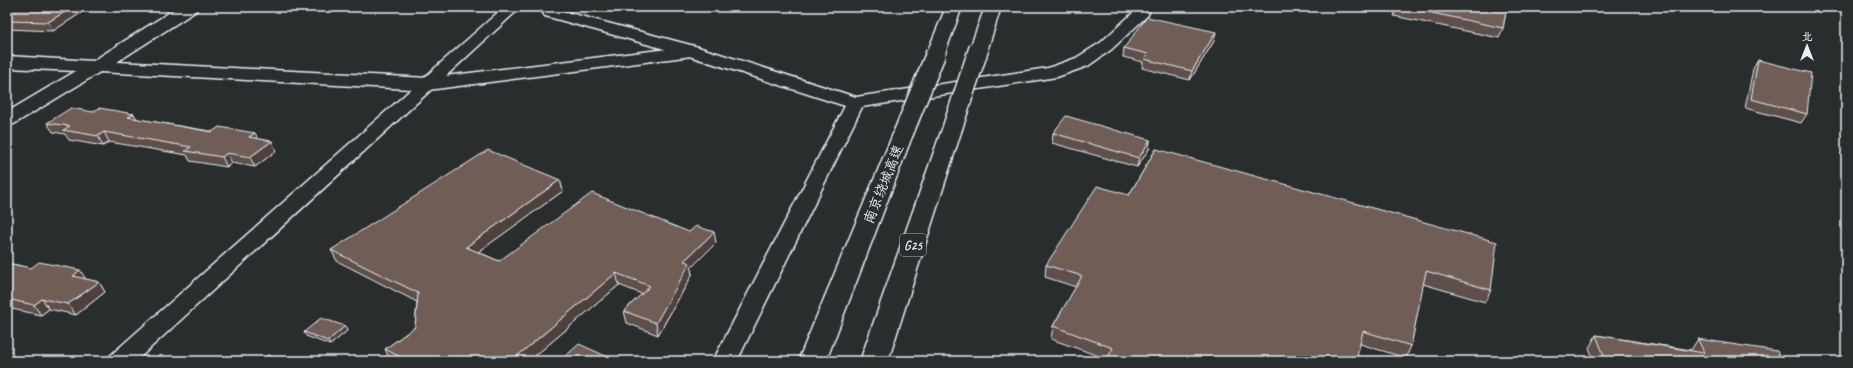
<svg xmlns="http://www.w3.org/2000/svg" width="1853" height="368" viewBox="0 0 1853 368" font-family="Caveat,'LXGW WenKai TC',sans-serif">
	<rect width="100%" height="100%" fill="#2a2d2e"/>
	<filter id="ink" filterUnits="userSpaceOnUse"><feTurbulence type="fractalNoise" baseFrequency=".025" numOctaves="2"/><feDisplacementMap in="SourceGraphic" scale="8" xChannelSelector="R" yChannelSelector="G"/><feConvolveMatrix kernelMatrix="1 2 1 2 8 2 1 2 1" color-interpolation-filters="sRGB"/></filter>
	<g filter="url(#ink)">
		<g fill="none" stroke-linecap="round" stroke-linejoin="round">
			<defs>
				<path id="street" d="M504,7H521L136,361H108L111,355Z
					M1135,7H1151L1148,15L1112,49L1088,66L1057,77L862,107L737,361H713L845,106L686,55L545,16L543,13L545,10L551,8L698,47L856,97L1048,68L1076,58L1100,43L1135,11Z"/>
				<path id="secondary" d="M178,7H198L196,11L117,62L428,78L692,46L698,47L701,51L698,55L692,56L428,90L100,72L14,124L7,126V112L76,71L7,68V56L93,61Z"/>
				<path id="highway" d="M946,7H962L945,53L942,57L936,58L930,57L927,53Z
					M985,7H1001L988,48L985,52L979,53L973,52L970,48Z
					M952,123L959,125L962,129L888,361H860L942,129L945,125Z
					M903,128L910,130L913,134L826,361H798L893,134L896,130Z"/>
			</defs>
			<!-- street casing -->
			<use href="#street" stroke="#e8f1f8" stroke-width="3"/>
			<!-- secondary casing -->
			<use href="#secondary" stroke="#e8f1f8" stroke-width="3"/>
			<!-- highway casing -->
			<use href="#highway" stroke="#e8f1f8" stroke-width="3"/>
			<!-- street -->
			<use href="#street" fill="#2a2d2e" fill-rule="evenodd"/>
			<!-- secondary -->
			<use href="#secondary" fill="#2a2d2e" fill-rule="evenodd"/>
			<!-- highway -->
			<use href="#highway" fill="#2a2d2e" fill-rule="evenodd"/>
			<defs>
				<path id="highway-bridge" d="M952,129L979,48
					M903,134L936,53"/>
			</defs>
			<!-- highway-bridge casing -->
			<use href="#highway-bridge" stroke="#e8f1f8" stroke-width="22" stroke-linecap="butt"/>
			<!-- highway-bridge -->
			<use href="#highway-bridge" stroke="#2a2d2e" stroke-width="19"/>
		</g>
		<!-- wall -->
		<path fill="#5f504b" stroke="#e8f1f8" d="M7,7H90L53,31L7,29Z
			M1397,7H1507L1503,28L1499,38L1394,16Z
			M1214,41L1190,80L1142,68L1143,62L1123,57L1124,48Z
			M1758,60L1807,114L1801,123L1745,108L1753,69Z
			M93,112L134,114L137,119L258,139L276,151L255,167L232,163L227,167L190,161L187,155L109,142L103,146L69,140L65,134L53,132L47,123Z
			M1053,133L1150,140L1149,149L1137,167L1052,143Z
			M1156,149L1491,290L1485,302L1423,284L1411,346L1406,358L1360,344L1107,359L1051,339L1053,326L1076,287L1045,277L1046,265L1129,195Z
			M560,180L563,191L478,252L499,261L716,243L691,268L692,275L658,335L627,323L624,311L642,294L619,285L529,361H391L390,360L385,349L415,327L417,302L337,261L331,250Z
			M7,263L99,282L105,292L76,315L49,309L41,315L7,308Z
			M345,326L347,331L330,345L306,336L304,332Z
			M1596,335L1691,350L1698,339L1782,361H1594L1589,348Z"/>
		<!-- shaded-wall -->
		<path fill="#4e413d" stroke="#e8f1f8" d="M73,7H90L53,31L48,22Z
			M1216,32L1214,41L1190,80L1192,71Z
			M134,114L139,123L128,117Z
			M104,132L109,142L103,146L98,136Z
			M255,133L260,143L249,137Z
			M1150,140L1149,149L1137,167L1139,158Z
			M272,141L276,151L255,167L250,157Z
			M227,153L232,163L227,167L222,157Z
			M560,180L563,191L470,258L466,247Z
			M714,232L716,243L691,268L692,275L658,335L656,323L684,261Z
			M80,270L87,281L73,276Z
			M616,273L619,285L529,361H518L516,357Z
			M99,282L105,292L76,315L68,304Z
			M42,299L49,309L41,315L34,305Z
			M345,326L347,331L330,345L328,341Z"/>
		<!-- building -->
		<path fill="#6f5d57" stroke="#e8f1f8" d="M7,7H73L48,22L7,21Z
			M1404,7H1507L1503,28Z
			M1147,17L1216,32L1192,71L1144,59L1148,54L1124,48Z
			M1758,60L1811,73L1807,114L1751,99Z
			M71,108L93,112L99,108L134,114L128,117L212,132L219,127L255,133L249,137L272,141L250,157L227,153L222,157L185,151L191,147L104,132L98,136L63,130L70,126L47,123Z
			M1066,116L1150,140L1139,158L1053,133Z
			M1156,149L1497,242L1491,290L1426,271L1411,346L1363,331L1356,361H1106L1113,348L1053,326L1082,276L1046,265L1097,186L1129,195Z
			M488,150L560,180L466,247L499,261L592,193L689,232L696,226L714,232L684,261L690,263L656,323L624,311L650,286L616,273L516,357L524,361H408L385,349L415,327L418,293L331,250Z
			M39,262L80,270L73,276L99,282L68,304L42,299L34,305L7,299V263L31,268Z
			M321,318L345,326L328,341L304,332Z
			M1596,335L1704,353L1698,339L1777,351L1782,361H1606Z
			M579,344L617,361H560Z
			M268,355L282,361H260Z
			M170,357L176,361H164Z"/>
	</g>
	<g text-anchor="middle" stroke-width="4" stroke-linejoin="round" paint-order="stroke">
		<!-- shield labels -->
		<rect fill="#2a2d2e" stroke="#afb6bb" stroke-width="1" x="900" y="234" width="26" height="22" rx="3"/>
		<g font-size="13" font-weight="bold" fill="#e8f1f8">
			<text x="913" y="250">G25</text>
		</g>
		<!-- street labels -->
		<g font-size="14" fill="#e8f1f8" stroke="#2a2d2e">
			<text transform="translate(883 184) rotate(-68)" y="5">南京绕城高速</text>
		</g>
	</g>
	<!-- margin -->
	<rect width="1853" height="368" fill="none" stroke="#2a2d2e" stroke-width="24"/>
	<rect x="12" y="12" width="1829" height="344" fill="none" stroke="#e8f1f8" stroke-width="1.5" filter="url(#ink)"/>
	<!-- north arrow -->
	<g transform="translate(1807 46)" stroke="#2a2d2e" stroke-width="3" paint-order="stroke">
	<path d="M0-3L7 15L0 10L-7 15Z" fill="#e8f1f8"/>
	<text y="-6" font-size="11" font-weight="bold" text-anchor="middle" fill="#e8f1f8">北</text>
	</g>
</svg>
